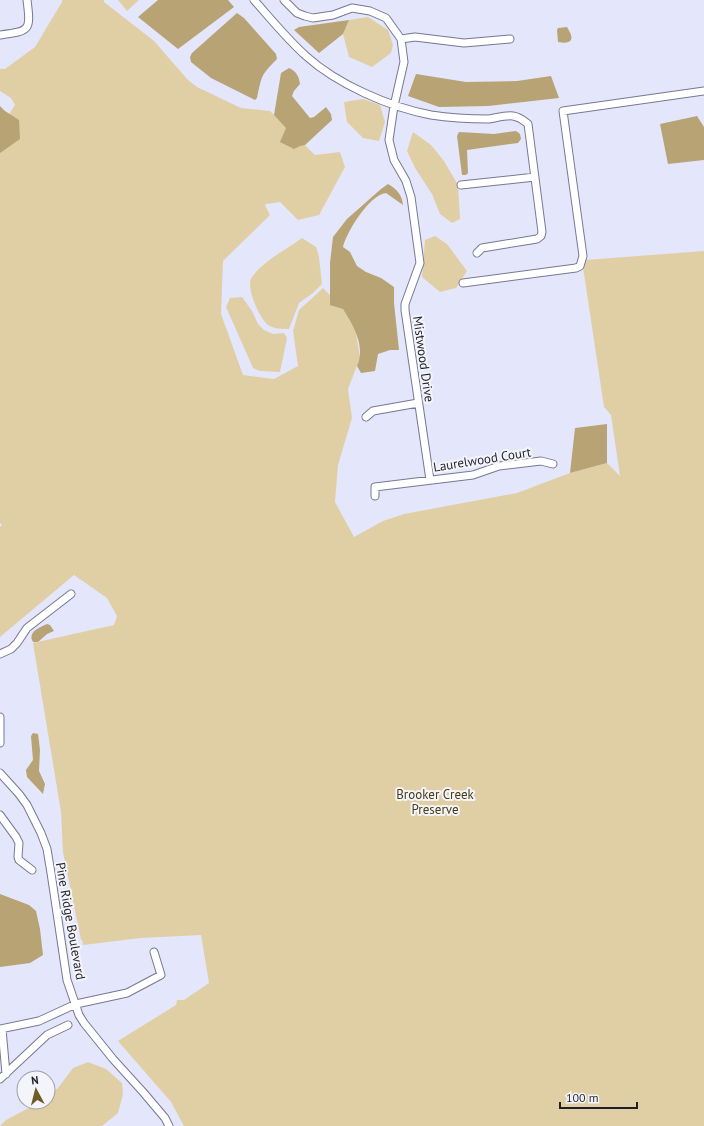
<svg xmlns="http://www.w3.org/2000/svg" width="704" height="1126" viewBox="0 0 704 1126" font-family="'PT Sans',sans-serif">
	<rect width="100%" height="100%" fill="#e4e6fc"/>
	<!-- green -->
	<path fill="#e0cfa5" d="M62,0H104V2L154,41L188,80L197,87L241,108L270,111L315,155L340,152L345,167L319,215L298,220L280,202L266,204L265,205L270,215L223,261L221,314L243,375L274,379L298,366L293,331L299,310L323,288L354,320L360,358L348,389L352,418L338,465L335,502L354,537L383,521L404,514L517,493L570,473L607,463L620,476L611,415L604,407L583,267L585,260L704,251V1126H184L171,1102L118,1041L176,1005L177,1000H184L209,983L201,935L141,938L83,945L82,940H81L63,852L61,812L33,643L114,625L117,616L107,598L74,575L0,637V527L2,525L0,523V128L15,105L11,98L0,91V69H5L35,47L62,2Z
		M118,0H139L127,11Z
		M368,17L388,30L393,45L391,53L372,67L349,57L343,34L349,20Z
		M363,99L380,105L385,122L379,141L363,138L347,122L344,102Z
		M413,132L431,145L444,161L458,185L460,219L452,223L440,214L432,194L415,168L407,151Z
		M435,236L447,244L467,271L456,288L440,292L422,277L425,240Z
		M302,238L316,247L319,257L322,284L313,293L299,303L289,329C281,329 274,329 268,325C259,318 245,286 252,277C264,260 286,250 302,238Z
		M242,297L252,311L258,324L264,330L273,334L284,333L287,338L280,372L260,371L253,368L226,307L230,298Z
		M88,1062L106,1069L122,1083L123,1094L118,1113L102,1126H0L6,1120L40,1102H48V1096L58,1088L73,1068Z"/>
	<!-- water -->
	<path fill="#b7a374" d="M158,0H228L234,7L178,49L138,17Z
		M237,13L244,18L276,54L277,59C260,76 262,76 257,98L255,100L211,78L191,62L190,57L192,53Z
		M349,20L343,34L319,53L294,30L299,27Z
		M567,27C574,38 574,45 558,42L557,30L558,28Z
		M289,68C296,71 299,76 300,84L294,91L292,96L310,118L314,117L326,107L331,114L332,120L305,145L300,146L294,149L280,142L286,128L274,115L281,73Z
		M416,74L466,82L517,81L551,76L559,98L488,106L439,107L408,96Z
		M0,106L5,111L19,120L20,139L0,153Z
		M697,116L704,127V160L668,164L660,124Z
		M516,131L520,134L521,139L518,143L467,150L468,173L466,175H462L457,136L459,132L494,134Z
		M388,184C397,189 402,195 403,205L386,193C369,195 346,233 343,247L350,252L357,266L366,272L381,278L394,287V303L399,350H390L378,354L375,371L361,373L357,366C366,346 353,325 343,309L330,305V263L333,237L347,219L381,189Z
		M607,424V463L570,473L575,428Z
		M47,624L50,625L54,631L47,634L38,642H33C27,632 40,627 47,624Z
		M33,733L38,734L40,750L39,771L45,784L43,794L27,777L26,770L33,760L31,736Z
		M0,894L29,905L36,911L40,929L43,955L30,963L0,967Z"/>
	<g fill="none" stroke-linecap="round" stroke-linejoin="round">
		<defs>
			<path id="minor" d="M254,0C271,19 287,39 306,56C337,84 389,107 431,115C450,118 470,119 489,119C496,118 505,115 513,116C520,117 523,120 528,124L542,232L541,236L537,239L482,248L477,253
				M284,0L297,13L305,16L313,18L333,15L352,8L370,11L386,18L401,39L404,62L394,106L389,140L394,160L406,181L411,197L420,263L405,304V310L430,480
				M0,35C30,31 31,31 27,0
				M401,39L415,37L464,43L510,39
				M461,185L535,177
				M463,283L576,268L580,266L583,256L563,111L704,91
				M366,417L373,411L418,403
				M375,496V487L473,475L499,466L541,461L553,464
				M0,654L11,649L17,643L27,628L71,594
				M0,717V743
				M0,773L19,794L27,805L41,833L47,849L51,873L67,980L79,1015L84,1023L113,1059L143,1092L165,1118L169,1126
				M0,815L16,837L19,843L18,857L19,860L32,870
				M0,1029L39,1021L76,1004L127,993L161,975L154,952
				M2,1029L6,1074
				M0,1079L47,1035L68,1025"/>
		</defs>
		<!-- minor casing -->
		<use href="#minor" stroke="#777891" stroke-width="9"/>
		<!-- minor -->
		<use href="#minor" stroke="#fff" stroke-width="7"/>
	</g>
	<g text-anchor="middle" stroke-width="4" stroke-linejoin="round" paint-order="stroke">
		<!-- street labels -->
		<g font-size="13" fill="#1f202a" stroke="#f4f5fa">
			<text transform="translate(424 359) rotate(82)" y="5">Mistwood Drive</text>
			<text transform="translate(482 459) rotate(-9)" y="5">Laurelwood Court</text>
			<text transform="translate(71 921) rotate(80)" y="5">Pine Ridge Boulevard</text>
		</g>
		<!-- park labels -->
		<g font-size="13" fill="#4a3b14" stroke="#f4f5fa">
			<text x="435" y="799">Brooker Creek<tspan x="435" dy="15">Preserve</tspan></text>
		</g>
	</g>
	<!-- north arrow -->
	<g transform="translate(36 1090) rotate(353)"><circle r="19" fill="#f4f5fa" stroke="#9fa0a7"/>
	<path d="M0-3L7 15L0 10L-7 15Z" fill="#6e5b29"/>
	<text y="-6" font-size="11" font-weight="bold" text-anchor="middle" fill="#1f202a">N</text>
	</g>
	<!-- scale -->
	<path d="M560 1102v6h77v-6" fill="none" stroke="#1f202a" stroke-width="2"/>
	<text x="566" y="1102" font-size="12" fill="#1f202a" stroke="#f4f5fa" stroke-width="3" paint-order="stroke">100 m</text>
</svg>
